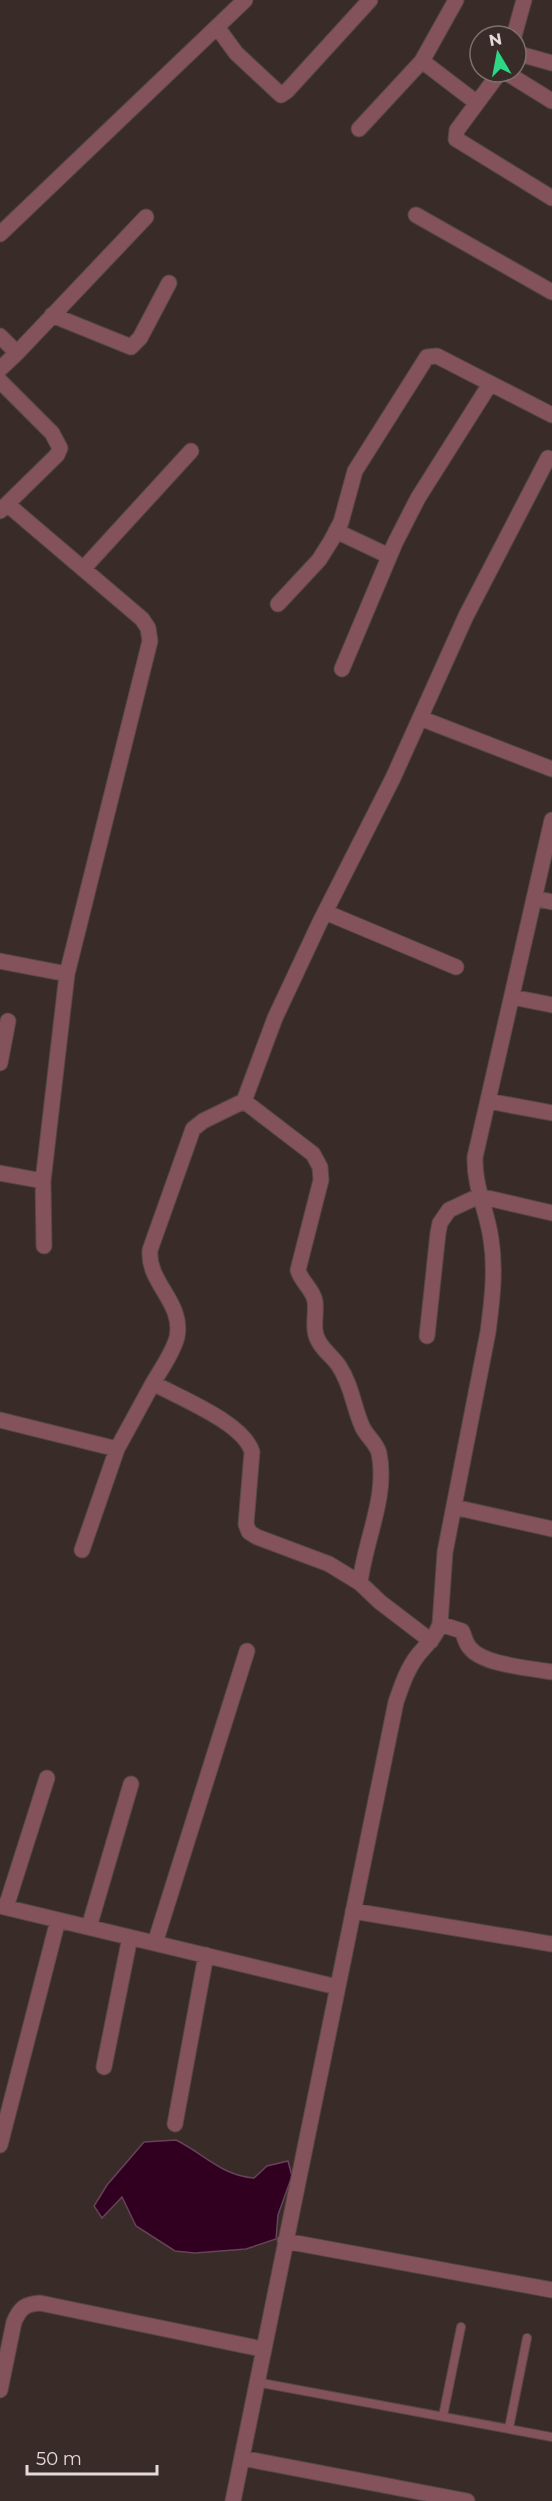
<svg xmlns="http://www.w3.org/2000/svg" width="552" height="2501" viewBox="0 0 552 2501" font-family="Montserrat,sans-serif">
	<rect width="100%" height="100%" fill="#382b28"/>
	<!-- water -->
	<path fill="#310021" stroke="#674258" stroke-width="1.5" d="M176,2140C203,2153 222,2176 254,2178L267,2166L288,2161L292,2176L278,2215L276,2239L246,2249L195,2253L175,2251L136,2226L122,2197L102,2218L94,2206L107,2185L144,2142Z"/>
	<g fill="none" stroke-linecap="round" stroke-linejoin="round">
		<defs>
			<path id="lane" d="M256,2382L552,2437
				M443,2416L461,2327
				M509,2428L527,2338"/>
			<path id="street" d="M217,27L236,53L281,95L287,91L370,0
				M514,36L524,0
				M516,53L552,63
				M422,61L477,103
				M500,72L457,130L456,139L552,198
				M505,72L552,101
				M359,129L422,61L456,0
				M416,215L552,292
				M0,234L245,0
				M52,315L131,347L140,338L169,283
				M0,336L17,353L0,369
				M17,353L146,217
				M0,381L52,433L60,448L57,455L7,504
				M0,511L7,504L142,619L148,628L150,641L67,974L0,961
				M336,531L389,556
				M83,569L191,451
				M278,604L319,560L331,541L341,522L355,471L427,357L437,356L552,415
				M342,669L395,543L418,498L490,384
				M420,718L552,769
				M534,898L552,902
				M325,912L456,967
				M512,997L552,1005
				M0,1063L8,1021
				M488,1101L552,1113
				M0,1173L43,1181
				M44,1246L43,1181L67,974
				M427,1336L438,1233L440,1223L449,1210L479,1196L552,1213
				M153,1383C161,1369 173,1353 177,1337C184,1302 147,1283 150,1250L193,1129L203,1121L244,1101
				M0,1420L117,1449
				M454,1507L552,1529
				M82,1550L117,1449L153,1383C180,1398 244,1423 252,1452L246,1524L249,1532L257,1537L329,1564L360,1583L380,1602L431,1641
				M360,1583C365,1539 388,1497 379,1453C376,1442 366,1436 362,1426C353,1405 352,1386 339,1366C333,1357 324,1351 319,1342C311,1329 317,1315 315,1301C313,1289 301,1282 298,1270L321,1180L320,1167L313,1154L244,1101L275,1018L320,922L393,778L466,616L548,458
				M440,1624L462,1631C465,1637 465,1643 470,1648C483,1665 531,1668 552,1672
				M0,1906L337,1987
				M6,1907L47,1778
				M353,1911L552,1944
				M89,1927L131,1784
				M155,1943L247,1651
				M104,2067L130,1937
				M175,2124L206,1955
				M0,2145L58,1920
				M285,2241L552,2290
				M0,2390L14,2322C20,2308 25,2304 40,2303L262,2349
				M242,2458L467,2501
				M233,2501L396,1702C402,1685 407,1669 418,1655C427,1644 436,1637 440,1624L445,1552L488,1332C492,1301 496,1270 491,1239C487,1210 474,1187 475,1157L552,820"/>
		</defs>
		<!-- lane casing -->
		<use href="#lane" stroke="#544744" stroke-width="10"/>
		<!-- street casing -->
		<use href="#street" stroke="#544744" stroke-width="17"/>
		<!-- lane -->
		<use href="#lane" stroke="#84525a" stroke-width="8"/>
		<!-- street -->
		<use href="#street" stroke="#84525a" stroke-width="15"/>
	</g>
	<!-- north arrow -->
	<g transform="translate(498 54) rotate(350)"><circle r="28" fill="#382b28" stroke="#7d716e" stroke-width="1.5"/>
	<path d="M0-4.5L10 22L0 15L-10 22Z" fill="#2dd884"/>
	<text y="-9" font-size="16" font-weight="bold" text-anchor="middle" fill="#e4dbd8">N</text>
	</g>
	<!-- scale -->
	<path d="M27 2465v9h130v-9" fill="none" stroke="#e4dbd8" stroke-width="3"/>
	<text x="36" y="2465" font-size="18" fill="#e4dbd8" stroke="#382b28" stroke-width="4.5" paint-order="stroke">50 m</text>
</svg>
